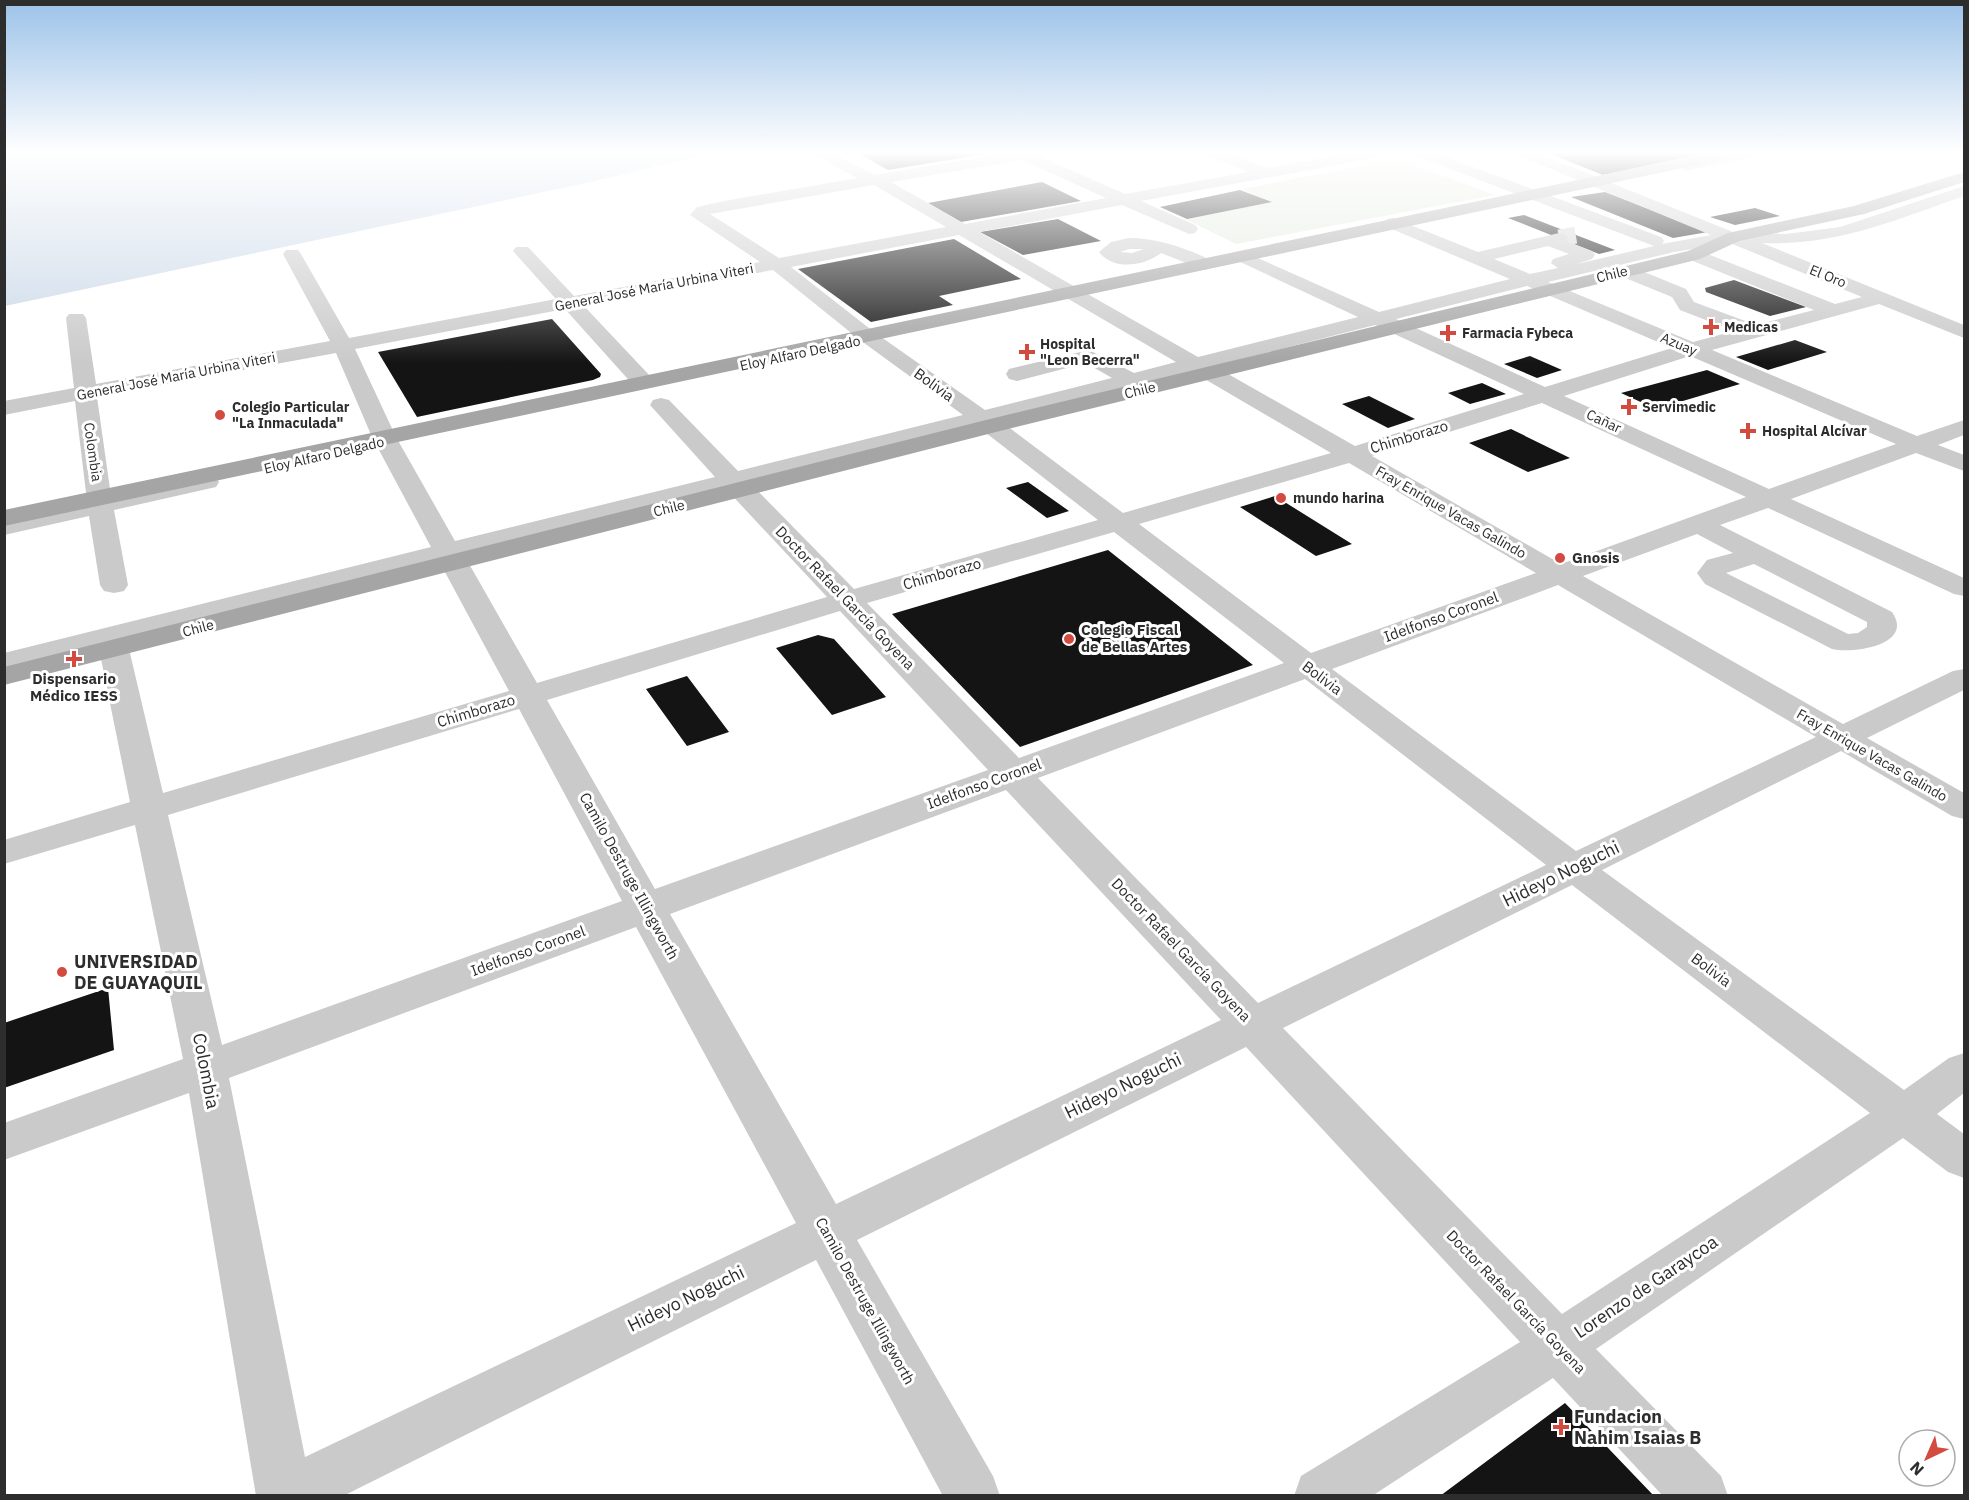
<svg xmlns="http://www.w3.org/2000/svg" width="1969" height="1500" viewBox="0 0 1969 1500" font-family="'IBM Plex Sans',sans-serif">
	<rect width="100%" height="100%" fill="#fff"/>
	<!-- green -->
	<path fill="#e1e9dc" d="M1397,159L1495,195L1236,244L1185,219L1270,202L1242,189Z"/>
	<!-- water -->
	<path fill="#cad8e8" d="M4,153H712L591,182L5,306Z"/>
	<!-- building -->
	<path fill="#141414" d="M858,153H985V154L888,170Z
		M1548,153H1701V154L1603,175Z
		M1042,182L1081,201L961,222L928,203Z
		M1240,190L1272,202L1187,219L1160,207Z
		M1605,192L1708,232L1673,238L1571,197Z
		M1755,208L1780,216L1735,225L1710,217Z
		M1524,215L1615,250L1599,254L1508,218Z
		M1058,219L1101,241L1023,255L980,232Z
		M954,239L1021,279L939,296L953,305L871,322L798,269Z
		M1734,280L1806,307L1770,316L1706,292L1705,288Z
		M552,319L601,374L600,377L593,380L417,417L378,352Z
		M1795,340L1827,352L1768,370L1736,357Z
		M1530,356L1562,370L1537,378L1504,364Z
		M1707,370L1740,384L1656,409L1621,393Z
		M1482,383L1506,394L1470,404L1448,393Z
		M1369,396L1415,419L1388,428L1342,404Z
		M1511,429L1570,458L1528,472L1469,443Z
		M1028,482L1069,511L1047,518L1006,488Z
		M1275,496L1352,544L1316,556L1240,507Z
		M1108,550L1253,665L1020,747L892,614Z
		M818,635L834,639L886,697L832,715L776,648Z
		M687,676L729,732L687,746L646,689Z
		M108,988L114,1050L4,1088V1023Z
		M1565,1403L1654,1496H1440L1499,1452Z"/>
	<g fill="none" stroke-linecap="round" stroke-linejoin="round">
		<!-- minor-tunnel -->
		<path stroke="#d5d5d5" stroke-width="17" stroke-dasharray="17 9" stroke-linecap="butt" d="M1559,238L1576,235"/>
		<!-- minor -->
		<path fill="#cacaca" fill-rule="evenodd" d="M811,153H831L875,175L1007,153H1042L1039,156L1125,194L1249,172L1209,156L1206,153H1228L1268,168L1349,153H1382L1374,158L1141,201L1195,225L1198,229L1195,233L1189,234L1122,205L979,232L1198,357L1358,317L1236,260L1233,256L1236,252L1242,251L1379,312L1510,279L1387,227L1384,223L1387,219L1393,218L1478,252L1559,233L1565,234L1568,238L1566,241L1592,251L1595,255L1592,259L1577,264L1654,246L1416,156L1413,153H1435L1661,237L1664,241L1662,244L1711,235L1519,156L1516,153H1537L1733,232L1786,234L1840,227L1964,186V196C1896,220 1836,246 1762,243L1964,325V338L1879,304L1712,350L1917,436L1964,420V435L1938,445L1964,455V471L1916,453L1791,499L1964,578V596L1954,594L1768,508L1720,525L1892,612C1915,645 1853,654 1832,649L1705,584L1697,573L1707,560L1733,553L1697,534L1583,576L1843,724L1953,671L1964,669V690L1867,738L1964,793V819L1952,816L1841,751L1602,870L1904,1090L1949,1058L1964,1053V1093L1937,1114L1964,1134V1178L1948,1172L1903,1138L1596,1349L1721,1476L1728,1496H1663L1553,1378L1372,1496H1294L1301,1476L1520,1342L1246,1047L857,1240L993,1476L1000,1496H943L816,1260L343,1496H256L189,1093L4,1160V1123L183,1059L135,825L4,864V840L130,802L99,649L101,647L4,671V653L431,547L372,437L336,353L97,397L111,496L207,475L216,477L219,482L216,487L114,510L128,585L124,591L114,593L104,591L100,585L89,516L4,535V519L87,501L75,401L4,415V401L74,388L66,318L69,314H83L86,318L96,384L330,341L283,254L286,250H298L301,254L349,338L556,299L513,251L516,247H528L574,296L760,262L690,215L697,207L724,201L857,178ZM1022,160L1106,198L965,224L891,182ZM874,185L946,227L779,258L710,214ZM959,235L1176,362L1134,373L1089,350L1017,367L1009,369L1006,374L1009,379L1017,381L1086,363L1112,378L985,410L874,332L791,267ZM1730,243L1862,297L1835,304L1700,251H1688L1685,255L1688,259L1814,310L1756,325L1694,302L1686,289L1632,267H1618L1616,271L1618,275L1672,297L1680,310L1734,331L1693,342L1548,282L1674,252ZM1548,246L1569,254L1553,259L1551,263L1558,268L1530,274L1494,259ZM773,270L860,340L963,415L738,471L669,400L661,398L653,400L650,405L715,477L455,541L396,437L355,349L565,309L635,387L643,389L651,387L654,382L651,377L584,306ZM1527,286L1672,348L1545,387L1396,319ZM1375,325L1524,394L1355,446L1214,366ZM1690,356L1896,444L1769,489L1564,396ZM1191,371L1331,453L1123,513L999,420ZM1542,403L1746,497L1561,564L1372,456ZM977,426L1098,520L854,589L750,483ZM1349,463L1536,573L1311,653L1139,524ZM726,489L827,597L537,683L464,555ZM1114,532L1284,663L1019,758L867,603ZM439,561L509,691L163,793L129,649L125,643L121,642ZM1754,564L1867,622V627L1858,633L1848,634L1726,573ZM1558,585L1816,737L1576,851L1332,669ZM840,611L988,770L655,889L547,700ZM1305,679L1546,865L1258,1003L1038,778ZM519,709L622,901L222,1045L168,815ZM1006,790L1221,1020L836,1204L670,914ZM1572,885L1870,1113L1562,1314L1283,1028ZM636,927L796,1223L305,1457L229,1078Z
			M1727,153H1757L1754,156L1686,171L1678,166L1681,163Z
			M1129,238C1158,238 1185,248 1211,260L1213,264L1211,268L1204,270L1161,253C1145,266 1113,271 1099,252L1111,242ZM1129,249H1144L1132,253L1120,252Z"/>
		<!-- major -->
		<path fill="#a5a5a5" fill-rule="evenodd" d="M1707,153H1737L1729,158L4,526V510Z
			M1964,172V182L1864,214L1739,241L1700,259L996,432L4,685V667L990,419L1688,251L1728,233L1854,206Z"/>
	</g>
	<!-- sky -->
	<linearGradient id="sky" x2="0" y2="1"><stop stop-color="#9cc2e8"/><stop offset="0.42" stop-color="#fff"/><stop offset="1" stop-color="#fff" stop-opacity="0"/></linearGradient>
	<rect width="1969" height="363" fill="url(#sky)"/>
	<!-- markers -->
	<g fill="#d34a40" stroke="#fff" stroke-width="2">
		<path d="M1708 318h6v6h6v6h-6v6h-6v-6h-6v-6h6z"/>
		<path d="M1445 324h6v6h6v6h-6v6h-6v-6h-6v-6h6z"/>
		<path d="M1024 343h6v6h6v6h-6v6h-6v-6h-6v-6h6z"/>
		<path d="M1626 398h6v6h6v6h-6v6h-6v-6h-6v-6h6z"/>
		<circle cx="220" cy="415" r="6"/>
		<path d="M1745 422h6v6h6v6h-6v6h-6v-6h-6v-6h6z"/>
		<circle cx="1281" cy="498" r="6"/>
		<circle cx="1560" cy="558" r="6"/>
		<circle cx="1069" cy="639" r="6"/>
		<path d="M71 650h6v6h6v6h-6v6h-6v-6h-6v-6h6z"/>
		<circle cx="62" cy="972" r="6"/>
		<path d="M1558 1418h6v6h6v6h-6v6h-6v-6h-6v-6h6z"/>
	</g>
	<g text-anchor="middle" stroke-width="6" stroke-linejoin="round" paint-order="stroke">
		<!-- far-street labels -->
		<g font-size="14" fill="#2d2d2d" stroke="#fff">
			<text transform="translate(1612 274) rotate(-14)" y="5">Chile</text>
			<text transform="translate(1828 276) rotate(22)" y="5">El Oro</text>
			<text transform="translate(654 287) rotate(-11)" y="5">General José María Urbina Viteri</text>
			<text transform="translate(1679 344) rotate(23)" y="5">Azuay</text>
			<text transform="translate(800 353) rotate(-12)" y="5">Eloy Alfaro Delgado</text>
			<text transform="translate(176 376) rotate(-11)" y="5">General José María Urbina Viteri</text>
			<text transform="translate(1140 390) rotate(-14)" y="5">Chile</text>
			<text transform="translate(1604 421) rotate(25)" y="5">Cañar</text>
			<text transform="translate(93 452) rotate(82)" y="5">Colombia</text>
			<text transform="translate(324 455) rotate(-13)" y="5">Eloy Alfaro Delgado</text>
			<text transform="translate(669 508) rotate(-14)" y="5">Chile</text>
			<text transform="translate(1451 512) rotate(30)" y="5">Fray Enrique Vacas Galindo</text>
			<text transform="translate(198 628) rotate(-15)" y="5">Chile</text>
			<text transform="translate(1872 755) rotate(30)" y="5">Fray Enrique Vacas Galindo</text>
		</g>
		<!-- far-poi labels -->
		<g font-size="14" font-weight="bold" fill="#2d2d2d" stroke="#fff" text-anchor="start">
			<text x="1724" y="332">Medicas</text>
			<text x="1462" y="338">Farmacia Fybeca</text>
			<text x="1040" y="349">Hospital<tspan x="1040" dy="16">"Leon Becerra"</tspan></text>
			<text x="232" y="412">Colegio Particular<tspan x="232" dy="16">"La Inmaculada"</tspan></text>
			<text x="1642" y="412">Servimedic</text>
			<text x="1762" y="436">Hospital Alcívar</text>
			<text x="1293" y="503">mundo harina</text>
		</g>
		<!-- street labels -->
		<g font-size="15" fill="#2d2d2d" stroke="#fff">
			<text transform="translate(934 385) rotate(36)" y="5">Bolivia</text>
			<text transform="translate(1409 437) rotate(-17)" y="5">Chimborazo</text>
			<text transform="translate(942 574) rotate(-16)" y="5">Chimborazo</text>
			<text transform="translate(845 598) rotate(46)" y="5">Doctor Rafael García Goyena</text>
			<text transform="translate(1441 617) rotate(-20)" y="5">Idelfonso Coronel</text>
			<text transform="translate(1322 678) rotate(37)" y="5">Bolivia</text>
			<text transform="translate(476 711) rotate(-17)" y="5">Chimborazo</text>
			<text transform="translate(984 784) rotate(-20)" y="5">Idelfonso Coronel</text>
			<text transform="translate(629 876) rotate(61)" y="5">Camilo Destruge Illingworth</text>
			<text transform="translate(1181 950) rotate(46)" y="5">Doctor Rafael García Goyena</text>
			<text transform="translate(528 951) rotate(-20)" y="5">Idelfonso Coronel</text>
			<text transform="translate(1711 970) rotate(37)" y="5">Bolivia</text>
			<text transform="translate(865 1301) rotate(61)" y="5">Camilo Destruge Illingworth</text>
			<text transform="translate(1516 1302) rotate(46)" y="5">Doctor Rafael García Goyena</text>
		</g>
		<!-- poi labels -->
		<g font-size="15" font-weight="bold" fill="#2d2d2d" stroke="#fff" text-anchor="start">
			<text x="1572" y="563">Gnosis</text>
			<text x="1081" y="635">Colegio Fiscal<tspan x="1081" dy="17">de Bellas Artes</tspan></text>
			<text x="74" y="684" text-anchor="middle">Dispensario<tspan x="74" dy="17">Médico IESS</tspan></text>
		</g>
		<!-- near-street labels -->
		<g font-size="18" fill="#2d2d2d" stroke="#fff">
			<text transform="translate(1561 874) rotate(-26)" y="6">Hideyo Noguchi</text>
			<text transform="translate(206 1071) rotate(79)" y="6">Colombia</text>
			<text transform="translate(1123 1086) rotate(-26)" y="6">Hideyo Noguchi</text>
			<text transform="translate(1646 1287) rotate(-34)" y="6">Lorenzo de Garaycoa</text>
			<text transform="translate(686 1299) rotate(-26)" y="6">Hideyo Noguchi</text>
		</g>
		<!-- near-poi labels -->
		<g font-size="18" font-weight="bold" fill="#2d2d2d" stroke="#fff" text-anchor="start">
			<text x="74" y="968">UNIVERSIDAD<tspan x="74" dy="21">DE GUAYAQUIL</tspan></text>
			<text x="1574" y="1423">Fundacion<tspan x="1574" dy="21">Nahim Isaias B</tspan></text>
		</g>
	</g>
	<!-- border -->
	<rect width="1969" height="1500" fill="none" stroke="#2d2d2d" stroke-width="12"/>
	<!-- north arrow -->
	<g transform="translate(1927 1458) rotate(224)"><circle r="28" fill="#ffffff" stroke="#ababab" stroke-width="1.5"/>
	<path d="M0-4.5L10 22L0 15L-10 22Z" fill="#d34a40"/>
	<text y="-9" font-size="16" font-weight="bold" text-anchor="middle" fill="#2d2d2d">N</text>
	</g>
</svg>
